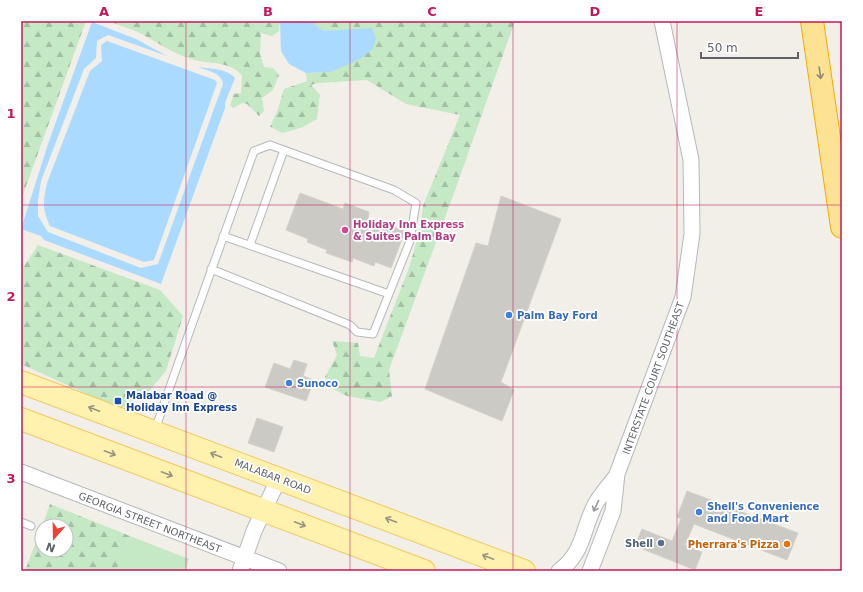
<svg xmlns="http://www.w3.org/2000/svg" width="863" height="592" viewBox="0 0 863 592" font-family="'DejaVu Sans',sans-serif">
	<defs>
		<pattern id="forest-firs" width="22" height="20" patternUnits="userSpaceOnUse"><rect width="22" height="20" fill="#c5e8c5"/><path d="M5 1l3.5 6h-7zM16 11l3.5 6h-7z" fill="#a3c0a4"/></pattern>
	</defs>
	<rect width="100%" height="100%" fill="#f1efe8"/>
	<!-- green -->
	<path fill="#c5e8c5" d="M130,536L189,559L185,571H116Z"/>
	<!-- forest -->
	<path fill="url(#forest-firs)" d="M21,21H86L21,200Z
		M108,21H280L279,31L272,36L261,33L260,54L264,67L273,68L279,75L273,90L262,98L264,111L259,116L247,104L242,103L233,108L230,105L234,94L241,93L242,75C229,62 216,64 199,61C177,57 159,43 140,33C129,28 118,25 108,21Z
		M311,21H515L458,182L389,370L392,396L381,402L347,396L329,387L325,377L337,355L332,341L358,343L360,356L374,358L410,265L420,229L423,206L460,115L406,104L367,80L318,83L311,85L320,95L317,119L303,127L283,133L270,127L278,109L284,89L307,81L306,73L330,72L345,30L323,31Z
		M38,245L160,290L183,316L166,371L145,396L120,409L21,364V271Z
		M50,504L130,536L116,571H25L42,526V550H66V526H42Z"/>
	<!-- water -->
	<path fill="#aadaff" d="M280,21H311L323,31L372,28L376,39L372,50L358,60L330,72L306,73L289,64L281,51Z
		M92,22L136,39L167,56L108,35L97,41L96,58L84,69L41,181L38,200V216L48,232L141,268L158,264L223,84C222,73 208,71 198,67C211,69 226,68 235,78L225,103V108L161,284L44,240L41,236L21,229L49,141Z
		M107,41L215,80L217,83L154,260L144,262L50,226C42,209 43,201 47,183L90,71L102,61L101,45Z"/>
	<!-- building -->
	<path fill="#cccac5" stroke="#d6d1c6" d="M300,193L343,209L345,203L369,212L368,218L405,231L391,268L375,262L374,266L353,258L352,262L326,253L327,250L307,242L308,239L286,230Z
		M501,196L561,219L501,382L514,390L502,421L425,389L476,243L488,246Z
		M294,360L307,364L303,376L314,380L306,401L265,387L274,363L290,369Z
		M257,418L283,427L274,452L248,443Z
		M687,491L798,533L787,560L694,524L685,545L702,552L695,570L635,546L642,529L672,541L681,519L677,517Z"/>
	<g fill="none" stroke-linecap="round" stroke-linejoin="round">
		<defs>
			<path id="lane" d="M223,236L389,294
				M250,245L284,150
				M155,430C187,337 221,244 254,151L270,145L394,190L416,203L410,241L373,334L357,332L350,325L211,269
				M21,522L31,526"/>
			<path id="street" d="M21,472L279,571
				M240,571L254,531L279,478
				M559,571C585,552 582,528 596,503C602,493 610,484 617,475
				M590,571L613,511L617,474L683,297L692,234L691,160L662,21"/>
			<path id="primary" d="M21,382L524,571
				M21,419L424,571"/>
			<path id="highway" d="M812,21L842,227"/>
		</defs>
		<!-- lane casing -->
		<use href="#lane" stroke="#b5b8bc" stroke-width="9"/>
		<!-- street casing -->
		<use href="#street" stroke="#b5b8bc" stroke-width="17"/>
		<!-- primary casing -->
		<use href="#primary" stroke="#f2c960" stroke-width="24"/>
		<!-- highway casing -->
		<use href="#highway" stroke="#f9ab00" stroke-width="24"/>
		<!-- lane -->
		<use href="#lane" stroke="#fff" stroke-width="7"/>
		<!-- street -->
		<use href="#street" stroke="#fff" stroke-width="15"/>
		<!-- primary -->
		<use href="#primary" stroke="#fff2af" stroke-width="22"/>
		<!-- highway -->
		<use href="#highway" stroke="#fde293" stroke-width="22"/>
	</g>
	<!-- one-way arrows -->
	<defs><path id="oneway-shaft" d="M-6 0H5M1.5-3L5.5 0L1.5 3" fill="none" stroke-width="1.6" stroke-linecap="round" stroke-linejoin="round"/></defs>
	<use stroke="#8e8975" href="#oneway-shaft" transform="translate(820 73) rotate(82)"/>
	<g stroke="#979581">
		<use href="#oneway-shaft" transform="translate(94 409) rotate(-159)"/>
		<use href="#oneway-shaft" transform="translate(110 453) rotate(21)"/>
		<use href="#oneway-shaft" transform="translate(216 455) rotate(-159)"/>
		<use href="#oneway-shaft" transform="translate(167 474) rotate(21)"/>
		<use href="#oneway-shaft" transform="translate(391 520) rotate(-159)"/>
		<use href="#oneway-shaft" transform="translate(300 524) rotate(21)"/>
		<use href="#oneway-shaft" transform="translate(488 557) rotate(-159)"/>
	</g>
	<use stroke="#979a9d" href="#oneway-shaft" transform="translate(596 506) rotate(115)"/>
	<!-- grid -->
	<path fill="none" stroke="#c2185b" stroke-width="1" stroke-opacity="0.55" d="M186,21V571M350,21V571M513,21V571M677,21V571M21,205H842M21,387H842"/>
	<!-- markers -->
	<circle fill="#d1479c" stroke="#fff" stroke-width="1.5" cx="345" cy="230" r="4"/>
	<g fill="#3f7fe0" stroke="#fff" stroke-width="1.5">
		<circle cx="509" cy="315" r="4"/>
		<circle cx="289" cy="383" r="4"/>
		<circle cx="699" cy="512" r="4"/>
	</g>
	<rect fill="#1a4fb4" stroke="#fff" stroke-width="1.5" x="114" y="397" width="8" height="8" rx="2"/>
	<circle fill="#5c6f8a" stroke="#fff" stroke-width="1.5" cx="661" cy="543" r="4"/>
	<circle fill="#e8710a" stroke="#fff" stroke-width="1.5" cx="787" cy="544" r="4"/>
	<g text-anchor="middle" stroke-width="3.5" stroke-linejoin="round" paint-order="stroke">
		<!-- hotel labels -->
		<g font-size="10" font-weight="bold" fill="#b23c85" stroke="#fff" text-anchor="start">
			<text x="353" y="228">Holiday Inn Express<tspan x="353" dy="12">&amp; Suites Palm Bay</tspan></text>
		</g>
		<!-- shop labels -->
		<g font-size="10" font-weight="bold" fill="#366cbe" stroke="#fff" text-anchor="start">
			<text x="517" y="319">Palm Bay Ford</text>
			<text x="297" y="387">Sunoco</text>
			<text x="707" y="510">Shell's Convenience<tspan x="707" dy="12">and Food Mart</tspan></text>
		</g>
		<!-- street labels -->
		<g font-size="10" fill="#5f6368" stroke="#fff">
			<text transform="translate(653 378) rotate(-70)" y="4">INTERSTATE COURT SOUTHEAST</text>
			<text transform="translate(273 476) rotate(21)" y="4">MALABAR ROAD</text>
			<text transform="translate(150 522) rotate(21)" y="4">GEORGIA STREET NORTHEAST</text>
		</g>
		<!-- transit labels -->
		<g font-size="10" font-weight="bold" fill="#164399" stroke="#fff" text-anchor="start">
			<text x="126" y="399">Malabar Road @<tspan x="126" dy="12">Holiday Inn Express</tspan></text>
		</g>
		<!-- service labels -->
		<g font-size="10" font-weight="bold" fill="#4e5e75" stroke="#fff" text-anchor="end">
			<text x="653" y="547">Shell</text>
		</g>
		<!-- food labels -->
		<g font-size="10" font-weight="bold" fill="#c56008" stroke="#fff" text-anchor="end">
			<text x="779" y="548">Pherrara's Pizza</text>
		</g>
	</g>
	<!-- border -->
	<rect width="863" height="592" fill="none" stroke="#ffffff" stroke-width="44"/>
	<!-- north arrow -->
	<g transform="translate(54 538) rotate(200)"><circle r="19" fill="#ffffff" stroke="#bfc1c3"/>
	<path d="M0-3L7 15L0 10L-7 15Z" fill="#ea4335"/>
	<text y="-6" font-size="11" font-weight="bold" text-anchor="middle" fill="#5f6368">N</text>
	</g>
	<!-- scale -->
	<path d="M701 52v6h97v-6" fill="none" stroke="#5f6368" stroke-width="2"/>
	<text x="707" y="52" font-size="12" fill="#5f6368" stroke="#ffffff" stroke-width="3" paint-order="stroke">50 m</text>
	<rect x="22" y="22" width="819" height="548" fill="none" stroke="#c2185b" stroke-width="1.5"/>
	<g font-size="13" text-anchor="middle" font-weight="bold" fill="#c2185b">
		<text x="104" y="16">A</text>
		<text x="268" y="16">B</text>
		<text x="432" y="16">C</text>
		<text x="595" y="16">D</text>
		<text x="759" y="16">E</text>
		<text x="11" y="118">1</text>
		<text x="11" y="301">2</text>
		<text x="11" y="483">3</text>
	</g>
</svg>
